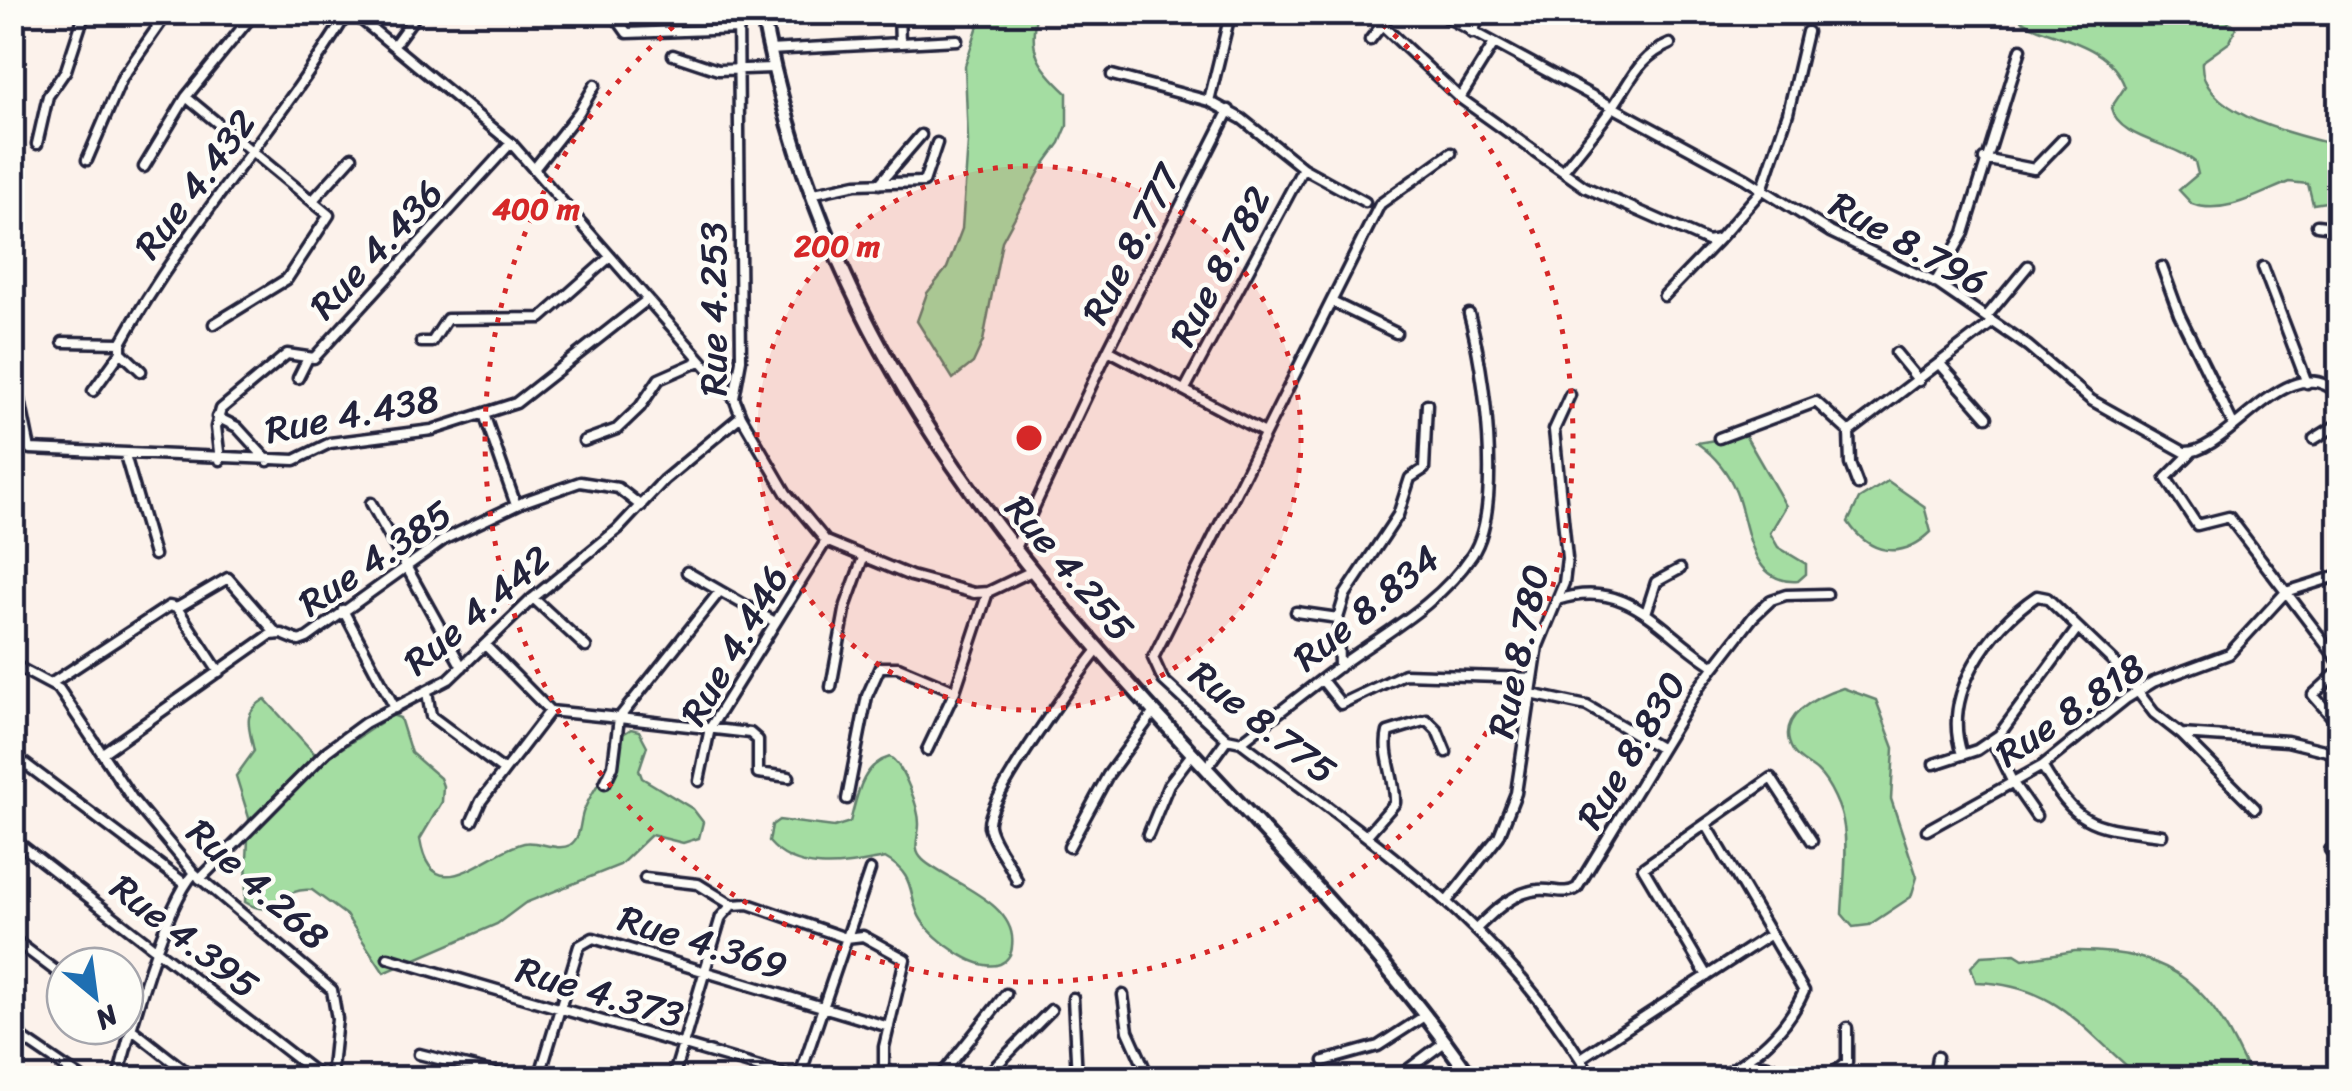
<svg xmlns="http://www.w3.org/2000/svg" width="2352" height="1091" viewBox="0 0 2352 1091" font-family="Sriracha,sans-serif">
	<rect width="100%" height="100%" fill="#fcf2eb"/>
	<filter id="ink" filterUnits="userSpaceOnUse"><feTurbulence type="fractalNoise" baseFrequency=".01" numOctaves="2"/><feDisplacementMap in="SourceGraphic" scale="20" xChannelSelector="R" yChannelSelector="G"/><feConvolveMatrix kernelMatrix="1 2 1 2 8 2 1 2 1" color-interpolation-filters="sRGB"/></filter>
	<g filter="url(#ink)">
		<!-- green -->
		<path fill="#a4dda2" stroke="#63806e" stroke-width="2.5" d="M982,13H1037C1027,51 1039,67 1067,93V126L1060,143L1041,169L1002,241L983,341L973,363L953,379L917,321L927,293L947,268L962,229L968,142L965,66Z
			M2216,13L2236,27L2230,42L2202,62C2198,114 2296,135 2336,145L2339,200L2313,204L2308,184L2289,182C2261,193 2224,216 2192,204L2179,190L2198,174L2195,162C2172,142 2119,140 2111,108L2125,87C2106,34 2030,38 2014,13Z
			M1745,435L1786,506L1770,533L1778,547L1806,564V574L1798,581C1749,585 1749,525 1736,492C1728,471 1715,456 1697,443Z
			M1888,481L1924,506L1931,532C1901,561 1869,554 1848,522L1859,499Z
			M1843,688L1876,700L1894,748L1891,799L1917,877L1911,897L1869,925L1853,927L1842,914C1843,887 1848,854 1844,827C1842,810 1830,783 1817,771C1809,764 1798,760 1793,751C1773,716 1818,696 1843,688Z
			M265,699L315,754L329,757L392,715L400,718L411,753L440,778L443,786L442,802L420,839C432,914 487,851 524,843C537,840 557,852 570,845C582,837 579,821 584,810C596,781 616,765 623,734L631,729L639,731L647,746L639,770L642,778L693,809L703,822L699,838L683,843L651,835L620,865L525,903L497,924L384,973L346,915L312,890C277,886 278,923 245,902L249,818L236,776L254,751C249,727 241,713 265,699Z
			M890,757C903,765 919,807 919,824C919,837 911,849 923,860C947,882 1018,902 1012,946C1012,954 1007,961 1000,964C977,973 934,939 922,921C906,897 919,877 885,858C846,865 798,876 769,842L772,825L779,820L834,827L850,822C857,797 861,765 890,757Z
			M2075,951C2177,950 2212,988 2251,1078H2141C2082,1030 2060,985 1976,982L1971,967L1981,956L2015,954L2023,959Z"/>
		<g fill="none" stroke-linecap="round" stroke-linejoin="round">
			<defs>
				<path id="minor" d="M352,12L511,143L734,398
					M612,12L627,33L739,29
					M738,12L741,360L734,398L741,416L786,493L826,541L911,576L974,593L988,592L1030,572
					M899,12L900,43
					M1437,12L1746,179L1830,232L1938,284L2028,346L2091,400L2184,452C2228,455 2290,342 2340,396
					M1229,19L1209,101L1242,119L1303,168L1365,202
					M1383,26L1460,98L1585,187L1707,241L1719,239L1762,190L1788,113L1807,32
					M1472,33L1482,12
					M1370,40L1392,12
					M394,45L418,12
					M769,50L957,40
					M673,55L718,70L772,68
					M1112,75L1209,101
					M186,97L329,215L287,279L214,324
					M1460,98L1493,45
					M1229,110L1108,350L1265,433
					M37,144L48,96L66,70L85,12
					M1451,153L1380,204L1153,658L1163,680L1227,739L1241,742C1378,846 1504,926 1592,1078
					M1984,159L2034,169L2063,139
					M87,160L122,78L168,12
					M144,167L186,97L255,12
					M534,169L579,112L595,85
					M1563,171C1579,150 1597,130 1612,108C1631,81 1638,57 1670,44
					M879,184L921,135
					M810,194L856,184L924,182L937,143
					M314,199L352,157
					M2317,225L2340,228
					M2162,267L2179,314L2233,424
					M2263,267L2307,383
					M1935,283L1964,233L2021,49
					M1664,296L1719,239
					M1332,302L1396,333
					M1986,317L2028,266
					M12,330L18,390L30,449L295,460L330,443L432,430L516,403L647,300
					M63,342L121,343
					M421,342H432L447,319L541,318L610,257
					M121,352L141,371
					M1896,353L1919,381
					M1941,365L1987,417
					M298,378L307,360
					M1185,389L1303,168
					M93,391L121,352V343C186,226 278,127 348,12
					M484,414L516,505
					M217,417L237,427L268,461
					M1849,432L1850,464L1858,485
					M1719,438L1816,402L1849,432L1993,322
					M2314,439L2340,423
					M584,441L617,429L640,407L659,379L700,361
					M2191,453L2166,478L2197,525L2229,517L2340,663
					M125,455L154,555
					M220,460L216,427L221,409L287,354L314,358L511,143
					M371,503L462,667
					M1015,548L1108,350
					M687,572L720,591
					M533,598L586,647
					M1557,600C1629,577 1659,631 1713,665
					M177,608L228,578L276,633
					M343,610L395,708
					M1296,612L1338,618
					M1646,613L1656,582L1680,569
					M485,645L550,711L619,718L720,591L775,622
					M12,664L59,689L133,800L194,873L332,990L337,1019L331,1078
					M1339,667L1338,618L1345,595L1398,515L1410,478L1424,469L1427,404
					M2340,670L2313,695L2340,726
					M1322,680L1341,704L1404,674L1532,678
					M52,683L169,606L177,608L219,672
					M831,687L846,605L863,558
					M427,692L431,716L503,770
					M1531,694L1587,706L1660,748
					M2181,734L2255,808
					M1992,740L2013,783L2036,816
					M1241,742C1273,717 1305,692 1338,667C1383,634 1440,604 1472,555C1504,508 1484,368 1469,314
					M927,750L955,691
					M104,752L270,635L282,634L299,641L307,638L445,539L523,502L580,482L618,488L641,506
					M12,754L184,883
					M1962,754C1941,695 1989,628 2037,596L2047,598L2119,667L2154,713L2181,734L2287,741L2340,754
					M1934,764L1977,750L1999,735L2077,629
					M2042,766C2079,829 2092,826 2162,835
					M1206,768L1227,739
					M699,781L710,728L826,541
					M605,783L613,766L619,718L750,733L758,740V773L789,777
					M847,799L867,696L880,667H898L955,691L988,592
					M472,821L481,801L550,711
					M1706,824L1804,991C1786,1032 1756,1055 1719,1078
					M1927,830L2042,766L2127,698L2153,682L2229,654L2286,592L2340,575
					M1148,835L1169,784L1192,754
					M1367,835L1395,803C1396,778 1382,755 1388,732L1427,720L1437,730L1446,752
					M12,838L322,1078
					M1069,847L1108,775L1154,712
					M2330,850L2340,859
					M645,878L698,884L732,905
					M200,879L327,751L365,723L449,679L533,598L618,529L664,480L741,416
					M1017,881C1010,862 992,843 989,826C985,801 1078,675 1098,650
					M1448,900L1499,836L1516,793L1538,646L1564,583L1567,558L1554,430L1570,395
					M1478,927C1494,911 1514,892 1538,890C1553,888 1564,896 1577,888L1699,687L1753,617L1771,600L1786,595L1827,594
					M12,938L65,978
					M388,958L797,1078
					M1707,976L1643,868L1771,778L1812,841
					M1123,995L1128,1031L1149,1078
					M1073,998L1077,1078
					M125,1024L194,1078
					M12,1031L81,1078
					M419,1054L515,1078
					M1581,1058L1771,934
					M1324,1061L1378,1046L1426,1015
					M1745,1062L1773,1067L1789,1078
					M1402,1074L1446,1041
					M118,1078C130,1031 164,907 194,873
					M539,1078L579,946L593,938L889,1027
					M673,1078L721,917L732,905L748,904L846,938L863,936L905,959L884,1047V1078
					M799,1078L870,870
					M939,1078L1006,994
					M984,1078L1051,1010
					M1828,1078L1847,1062V1028
					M1934,1078L1937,1057"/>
				<path id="trunk" d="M762,12C822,326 980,524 1191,752C1289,858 1389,959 1471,1078"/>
			</defs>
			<!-- minor casing -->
			<use href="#minor" stroke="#22223b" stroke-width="15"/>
			<!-- trunk casing -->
			<use href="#trunk" stroke="#22223b" stroke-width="19"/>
			<!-- minor -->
			<use href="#minor" stroke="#fdfcf7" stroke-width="8"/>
			<!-- trunk -->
			<use href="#trunk" stroke="#fdfcf7" stroke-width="11"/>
		</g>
	</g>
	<!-- distance rings -->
	<circle cx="1029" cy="438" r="272" fill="#d62828" fill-opacity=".12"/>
	<g fill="none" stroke="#d62828" stroke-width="5" stroke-dasharray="5 10">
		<circle cx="1029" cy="438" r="272"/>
		<path d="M1371 15A544 544 0 1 1 687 15"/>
	</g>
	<g text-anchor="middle" stroke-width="9" stroke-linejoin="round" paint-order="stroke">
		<!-- street labels -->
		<g font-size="38" fill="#22223b" stroke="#fdfcf7">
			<text transform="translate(195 184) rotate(-53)" y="13">Rue 4.432</text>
			<text transform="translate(1909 243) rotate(29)" y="13">Rue 8.796</text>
			<text transform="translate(1131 244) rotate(-63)" y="13">Rue 8.777</text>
			<text transform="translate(376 249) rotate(-47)" y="13">Rue 4.436</text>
			<text transform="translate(1220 266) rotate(-62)" y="13">Rue 8.782</text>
			<text transform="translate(713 309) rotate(-90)" y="13">Rue 4.253</text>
			<text transform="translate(352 414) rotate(-11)" y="13">Rue 4.438</text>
			<text transform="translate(375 558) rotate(-34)" y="13">Rue 4.385</text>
			<text transform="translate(1070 568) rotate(50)" y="13">Rue 4.255</text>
			<text transform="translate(1366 608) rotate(-39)" y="13">Rue 8.834</text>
			<text transform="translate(477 610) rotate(-40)" y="13">Rue 4.442</text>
			<text transform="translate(734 645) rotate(-60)" y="13">Rue 4.446</text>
			<text transform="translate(1518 651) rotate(-78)" y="13">Rue 8.780</text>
			<text transform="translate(2070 710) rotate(-34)" y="13">Rue 8.818</text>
			<text transform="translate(1263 722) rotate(38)" y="13">Rue 8.775</text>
			<text transform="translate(1631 750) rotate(-59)" y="13">Rue 8.830</text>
			<text transform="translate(258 884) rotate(42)" y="13">Rue 4.268</text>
			<text transform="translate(185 936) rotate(38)" y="13">Rue 4.395</text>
			<text transform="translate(703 942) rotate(17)" y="13">Rue 4.369</text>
			<text transform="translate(600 992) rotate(16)" y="13">Rue 4.373</text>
		</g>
	</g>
	<circle cx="1029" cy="438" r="15" fill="#d62828" stroke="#fdfcf7" stroke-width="5"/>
	<g font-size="30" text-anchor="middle" font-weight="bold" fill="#d62828" stroke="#fdfcf7" stroke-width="9" stroke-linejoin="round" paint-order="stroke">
		<text x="536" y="219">400 m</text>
		<text x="837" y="256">200 m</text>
	</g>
	<!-- margin -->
	<rect width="2352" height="1091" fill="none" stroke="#fdfcf7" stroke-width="50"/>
	<rect x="25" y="25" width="2302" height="1041" fill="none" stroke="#22223b" stroke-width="4" filter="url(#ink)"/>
	<!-- north arrow -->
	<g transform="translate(95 996) rotate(151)"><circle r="48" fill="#fdfcf7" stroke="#a5a5ac" stroke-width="2.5"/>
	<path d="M0-8L18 38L0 25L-18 38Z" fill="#1f6fb2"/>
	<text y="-15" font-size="28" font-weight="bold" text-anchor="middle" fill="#22223b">N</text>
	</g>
</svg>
